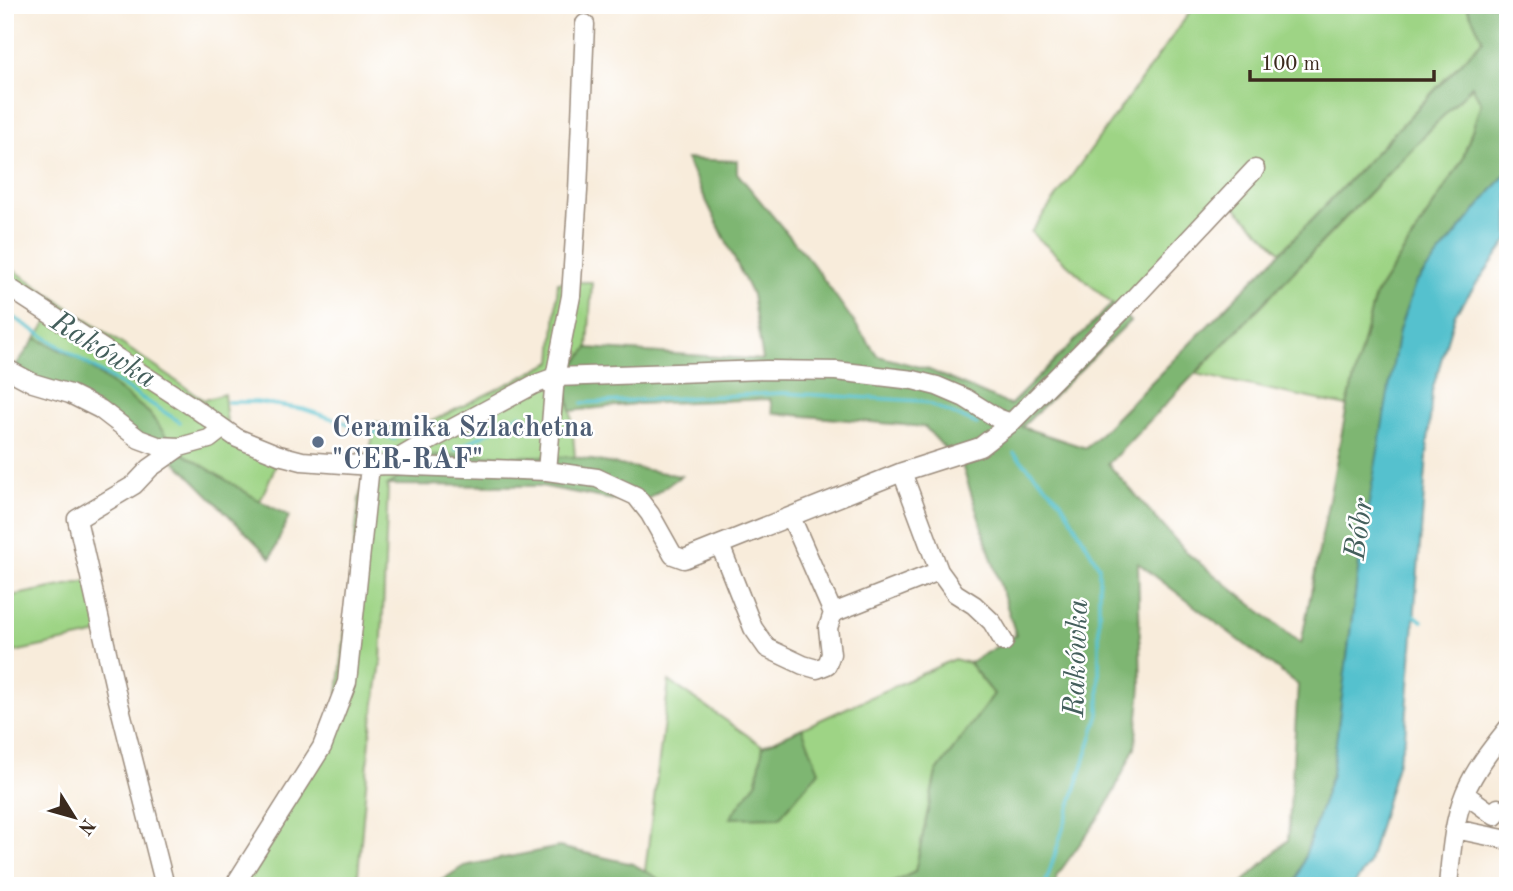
<svg xmlns="http://www.w3.org/2000/svg" width="1513" height="891" viewBox="0 0 1513 891" font-family="'Old Standard TT',serif">
	<rect width="100%" height="100%" fill="#fff"/>
	<filter id="ink" filterUnits="userSpaceOnUse"><feTurbulence type="fractalNoise" baseFrequency=".0143" numOctaves="2"/><feDisplacementMap in="SourceGraphic" scale="14" xChannelSelector="R" yChannelSelector="G"/><feConvolveMatrix kernelMatrix="1 2 1 2 8 2 1 2 1" color-interpolation-filters="sRGB"/></filter>
	<filter id="wash" filterUnits="userSpaceOnUse"><feTurbulence type="fractalNoise" baseFrequency=".00686" numOctaves="4" result="noise"/><feDisplacementMap in="SourceGraphic" scale="28" xChannelSelector="R" yChannelSelector="G"/><feGaussianBlur stdDeviation="1.57" result="paint"/><feColorMatrix in="noise" values="0 0 0 0 0 0 0 0 0 0 0 0 0 0 0 0 0 1.4 0 .05"/><feComposite in="paint" operator="in"/></filter>
	<g filter="url(#wash)">
		<rect width="100%" height="100%" fill="#f8ecdb"/>
		<!-- green -->
		<path fill="#9ed485" stroke="#6c7f52" stroke-width="2" d="M1195,5H1466L1483,39L1281,252L1227,199L1121,312L1031,232Z
			M1472,86L1481,103L1462,161L1375,296L1347,406L1196,374Z
			M5,264L204,400L224,394L229,444L276,465L260,501L176,449L149,413L81,360L36,338L49,319L5,290Z
			M558,282H592L588,348L564,378L571,411L575,457L430,455L388,485L381,663L371,729L357,886H233L336,714L359,500L376,422L410,432L552,362Z
			M98,579L104,633L5,654V597Z
			M954,659L969,663L994,694L936,773L915,872L886,886H671L645,871L669,681L763,746Z"/>
		<!-- forest -->
		<path fill="#7eb672" stroke="#5c7048" stroke-width="2" fill-rule="evenodd" d="M1466,5H1508V171L1415,284L1361,548L1332,774L1295,886H1239L1288,840L1298,685L1138,563L1141,686L1135,747L1107,806L1056,877L1058,886H886L915,872L936,773L994,694L969,663L1016,635L963,468L925,427L773,413L770,399L635,404L571,411L564,377L588,348L763,360L752,295L686,159L737,161V173L812,263L878,356L927,369L1010,405L1112,304L1130,321L1022,427L1086,448L1281,252L1483,40ZM1472,86L1481,103L1462,161L1375,296L1347,406L1301,644L1187,553L1108,464Z
			M36,338L81,360L149,413L176,449L260,501L289,516L271,558L173,459L14,368Z
			M430,455L575,457L681,476L639,505L541,486L388,485Z
			M802,728L819,771L780,817L730,818L757,781L763,746Z
			M559,847L633,864L671,886H433L464,866Z"/>
		<!-- water -->
		<path fill="#55c1ce" stroke="#487676" stroke-width="2" d="M1508,171V240L1455,314L1432,391L1405,737L1368,865L1353,886H1295L1332,774L1361,548L1399,330L1415,284Z"/>
		<g fill="none" stroke-linecap="round" stroke-linejoin="round">
			<!-- stream -->
			<path stroke="#55c1ce" stroke-width="3.5" d="M5,312L180,422
				M228,402H256L303,409L395,439
				M582,403L783,393L922,401L977,424
				M455,450L520,415
				M1014,453L1060,500L1099,566V714L1045,886
				M1414,615L1422,621"/>
		</g>
	</g>
	<g filter="url(#ink)">
		<g fill="none" stroke-linecap="round" stroke-linejoin="round">
			<defs>
				<path id="minor" d="M5,285L193,407L237,438L279,455L302,461L370,466L387,465L416,448L533,385L555,377L571,296L578,191L585,24
					M5,368L33,383L70,394L100,409L139,439L158,446L180,447L209,439L222,429
					M387,465L547,471L597,478L636,496L650,514L673,555L684,559L902,472L980,447L1011,423
					M547,471L555,377L766,370L836,371L913,380L937,386L965,398L997,418L1011,423L1121,312L1255,169
					M791,517L833,613
					M720,545L753,628L767,648L803,665L817,669L827,665L831,654L828,628L833,613L939,571L902,472
					M939,571L955,593L974,605L992,622L1004,642
					M1465,794L1495,816L1498,808
					M1455,829L1508,840
					M165,886L116,692L77,519L134,485L150,468L180,447
					M234,886L322,747L347,682L370,466
					M1448,886C1451,855 1453,822 1465,793C1475,769 1492,748 1508,728"/>
			</defs>
			<!-- minor casing -->
			<use href="#minor" stroke="#9a8b7c" stroke-width="21"/>
			<!-- minor -->
			<use href="#minor" stroke="#fff" stroke-width="18"/>
		</g>
	</g>
	<!-- markers -->
	<circle fill="#5c6f8a" stroke="#fff" stroke-width="2.5" cx="318" cy="442" r="7"/>
	<g text-anchor="middle" stroke-width="5" stroke-linejoin="round" paint-order="stroke">
		<!-- service labels -->
		<g font-size="28" font-weight="bold" fill="#4e5e75" stroke="#fff" text-anchor="start">
			<text x="332" y="436">Ceramika Szlachetna<tspan x="332" dy="32">"CER-RAF"</tspan></text>
		</g>
		<!-- water labels -->
		<g font-size="30" font-style="italic" fill="#445f5c" stroke="#fff">
			<text transform="translate(104 349) rotate(32)" y="10">Rakówka</text>
			<text transform="translate(1358 529) rotate(-82)" y="10">Bóbr</text>
			<text transform="translate(1075 658) rotate(-88)" y="10">Rakówka</text>
		</g>
	</g>
	<!-- margin -->
	<rect width="1513" height="891" fill="none" stroke="#fff" stroke-width="28"/>
	<!-- north arrow -->
	<g transform="translate(74 817) rotate(127)" stroke="#ffffff" stroke-width="5" paint-order="stroke">
	<path d="M0-5L12 26L0 18L-12 26Z" fill="#3b2a1e"/>
	<text y="-10" font-size="19" font-weight="bold" text-anchor="middle" fill="#3b2a1e">N</text>
	</g>
	<!-- scale -->
	<path d="M1250 70v10h184v-10" fill="none" stroke="#3b2a1e" stroke-width="3.5"/>
	<text x="1261" y="70" font-size="21" fill="#3b2a1e" stroke="#ffffff" stroke-width="5" paint-order="stroke">100 m</text>
</svg>
